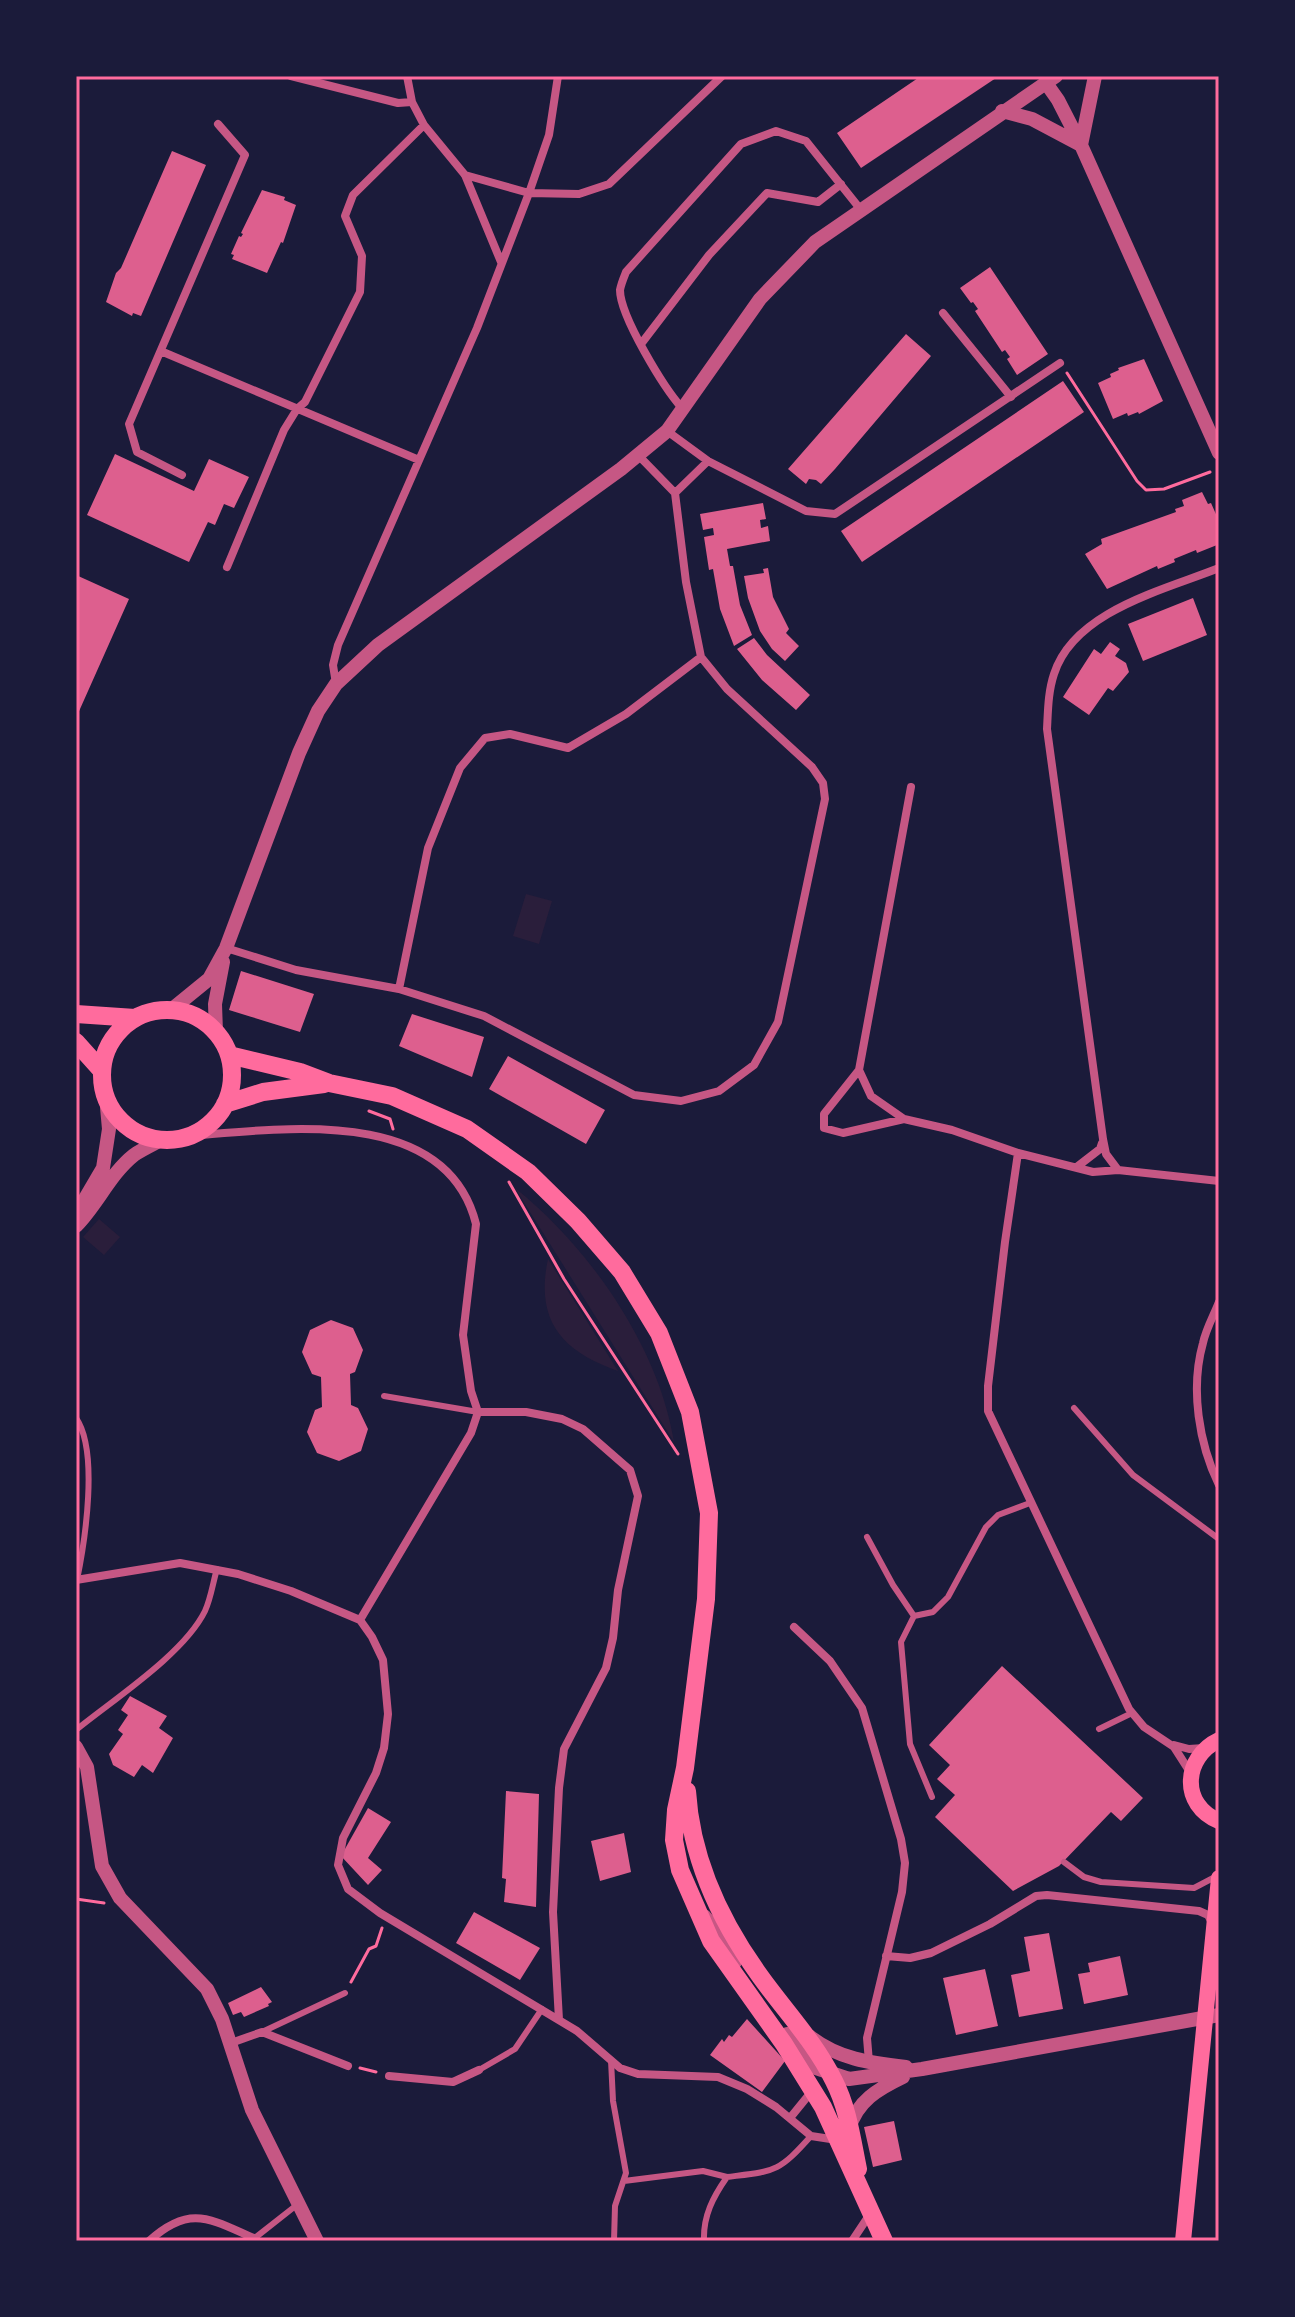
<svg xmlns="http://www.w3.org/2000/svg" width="1295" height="2317" viewBox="0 0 1295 2317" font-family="Rubik,sans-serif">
	<rect width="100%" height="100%" fill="#1b1b3a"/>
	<!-- green -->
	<path fill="#2a1e3b" d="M526,894L552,901L539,944L513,936Z
		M515,1188C589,1247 659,1347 674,1442Z
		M99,1219L120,1237L104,1255L83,1237Z
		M548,1259L618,1371C561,1351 535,1320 548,1259Z"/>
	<!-- building -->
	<path fill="#dd5f8e" d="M921,76H999L861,168L837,133Z
		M172,151L206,165L141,316L133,313L132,316L106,302L116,273L121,268Z
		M262,190L285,197L284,200L296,205L283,243L281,242L267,273L232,259L234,255L231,254L239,236L241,237L243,234L241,233Z
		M990,267L1048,354L1017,375L1007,359L1010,357L1005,350L1002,352L975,311L978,309L973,302L971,303L960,288Z
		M906,334L931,356L835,469L821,484L816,480L809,479L806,484L788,469Z
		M1144,359L1163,401L1139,414L1138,412L1128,416L1127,413L1113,419L1098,383L1111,377L1110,374L1119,370L1118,368Z
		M1063,381L1084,412L862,562L841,531Z
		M115,454L194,491L209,459L249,477L234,508L224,504L215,525L208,522L189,562L87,515Z
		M1202,492L1208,504L1211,503L1219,521L1217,545L1197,553L1196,550L1174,559L1175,562L1158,569L1157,566L1107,589L1085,554L1102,544L1101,539L1176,512L1175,509L1184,506L1182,500Z
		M763,503L766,519L760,520L761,528L768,526L770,541L727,549L730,566H733L740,605L752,635L734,646L720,609L713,569L709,570L704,537L714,535L713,528L703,530L700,514Z
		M768,568L773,597L789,629L786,633L799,646L785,661L772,649L760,631L748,598L744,576L764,573L763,569Z
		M76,575L129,599L76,718Z
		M1193,598L1207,635L1143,661L1128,624Z
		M754,638L767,655L810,695L796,710L762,680L737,649Z
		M1110,642L1120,649L1115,656L1126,663L1129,672L1113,691L1108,688L1089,715L1063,697L1094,649L1101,654Z
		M241,971L314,994L300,1032L229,1010Z
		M412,1014L484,1037L472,1077L399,1046Z
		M508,1056L605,1110L586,1144L489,1089Z
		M331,1320L353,1328L363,1350L355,1372L350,1374L351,1405L358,1408L368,1429L361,1451L339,1461L317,1453L307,1432L315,1410L322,1407L321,1377L312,1374L302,1352L310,1330Z
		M1002,1666L1143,1798L1121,1821L1111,1812L1059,1866L1013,1891L935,1817L955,1795L937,1779L950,1765L929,1745Z
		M130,1696L167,1716L159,1728L173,1738L153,1773L142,1765L134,1777L113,1765L109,1754L123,1734L118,1730L128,1715L121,1710Z
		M506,1791L539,1794L536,1907L504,1902L506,1879L502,1878Z
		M368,1808L391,1822L368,1858L382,1870L368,1885L341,1856Z
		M624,1833L631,1872L600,1881L591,1841Z
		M474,1912L540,1948L520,1980L456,1943Z
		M1049,1933L1063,2009L1019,2017L1011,1975L1030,1971L1024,1937Z
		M1120,1956L1128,1995L1084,2004L1078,1974L1090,1972L1088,1963Z
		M985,1969L998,2026L956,2035L943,1978Z
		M261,1987L272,2002L268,2004L269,2006L244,2017L241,2012L233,2015L228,2003Z
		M747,2019L785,2061L762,2092L710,2055L722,2039L724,2042L729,2035L732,2037Z
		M894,2121L902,2160L873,2167L864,2127Z"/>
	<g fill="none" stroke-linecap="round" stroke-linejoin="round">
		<!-- path -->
		<path stroke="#ff6b9d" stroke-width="3" d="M1067,373L1137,481L1146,490L1164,489L1210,472
			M369,1111L390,1119L393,1129
			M509,1182L564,1279L678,1454
			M76,1899L104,1903
			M351,1982L369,1949L376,1946L382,1928
			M360,2068L376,2072"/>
		<!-- service -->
		<path stroke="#c65784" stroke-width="6" d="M384,1396L478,1412
			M1074,1408L1133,1475L1219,1539
			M76,1418C99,1451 85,1541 77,1580
			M867,1537L893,1585L914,1616
			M1099,1729L1132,1713
			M76,1730C114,1699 184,1654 205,1611C211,1598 213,1582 217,1569
			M932,1797L910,1744L901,1642L914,1616L933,1612L948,1597L986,1527L998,1515L1030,1503
			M1064,1862L1084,1877L1101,1882L1194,1888L1215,1877
			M262,2032L345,1993
			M611,2060L613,2101L626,2173L615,2206L614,2241
			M479,2070L515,2049L542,2009
			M624,2181L703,2171L727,2177
			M251,2241L298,2204
			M704,2241C703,2216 713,2197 727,2177C775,2171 778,2173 811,2136"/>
		<!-- minor -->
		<path stroke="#c65784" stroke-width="8" d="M291,76L398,103L412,102
			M407,76L412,102L424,125L465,175L501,262
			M465,175L529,193L579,194L609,184L722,76
			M943,313L1011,397
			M641,344L709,255L767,193L818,202L841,184
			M163,352L419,460
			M682,408C664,388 620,316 620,290C621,284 624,277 626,272L741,144L776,131L806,141L861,210
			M667,431L708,461L806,511L835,514L1060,363
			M638,455L675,493
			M182,475L137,452L129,424L245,155L218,124
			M675,493L708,461
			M227,567L284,430L297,409L305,402L360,292L362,256L345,216L353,195L424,125
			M336,684L333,665L338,645L477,328L529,193L549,135L558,76
			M911,787L859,1070L871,1096L904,1119L952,1130L1018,1153L1093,1172L1118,1170L1219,1181
			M226,948L296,970L399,989L484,1016L634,1095L681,1101L719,1091L754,1065L778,1022L825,799L823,783L812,767L727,689L701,657L686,582L675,493
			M399,989L428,848L460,768L485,738L510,734L568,748L626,714L701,657
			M859,1070L824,1114V1128L843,1133L904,1119
			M188,1136C281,1129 446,1104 476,1224L463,1335L471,1391L478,1412
			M1018,1153L1005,1242L988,1386V1411L1129,1709L1144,1727L1174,1747L1190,1772
			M1078,1166L1100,1149L1102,1143
			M1118,1170L1106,1154L1103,1139L1047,729C1048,711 1048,692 1054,674C1074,611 1164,590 1219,568
			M1219,1302C1214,1315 1206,1329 1203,1343C1190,1389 1199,1444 1219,1485
			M76,1580L180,1563L238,1574L291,1591L360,1620L372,1637L383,1660L388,1714L384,1748L376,1773L343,1838L338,1865L348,1889L380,1913L577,2031L620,2068L638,2074L718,2077L747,2089L776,2107L811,2136L837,2140
			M360,1620L471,1433L478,1412H526L562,1419L583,1429L630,1470L638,1496L618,1590L613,1638L606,1668L564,1749L559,1788L553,1912L559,2020
			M794,1627L830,1661L862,1708L901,1839L905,1863L902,1892L867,2038L869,2062
			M1174,1745L1189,1749L1204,1748
			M886,1956L910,1958L931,1953L990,1924L1036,1896L1047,1895L1199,1911L1208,1915L1212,1923
			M231,2043L262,2032L348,2066
			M389,2076L453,2082L479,2070
			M790,2118L812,2091
			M149,2241C190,2204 210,2219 254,2238
			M852,2241L870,2214"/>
		<!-- tertiary -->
		<path stroke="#c65784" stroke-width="14" d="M1046,83L1058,100L1081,145L1219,453
			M1002,111L1032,119L1081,145
			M1081,145L1095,76
			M171,1010L209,979L226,948L299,753L318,711L336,684L378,645L621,469L667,431L760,299L815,242L1056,76
			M216,1032L215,1004L223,962
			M76,1214L103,1168L109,1129L106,1096
			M76,1226C97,1205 110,1174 134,1155C143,1149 154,1144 163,1139
			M76,1747L87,1767L102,1866L120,1898L207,1989L222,2019L252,2110L317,2241
			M704,1916L714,1927L735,1962
			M787,2034L816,2068L849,2079L922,2069L1219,2015
			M809,2036C838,2059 870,2063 906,2067
			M849,2129C857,2101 878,2089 903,2077"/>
		<!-- secondary -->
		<path stroke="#ff6b9d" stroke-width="16" d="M1219,1740C1183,1757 1180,1805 1219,1821
			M1183,2241L1219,1878"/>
		<!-- primary -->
		<path stroke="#ff6b9d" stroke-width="18" d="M102 1075a65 65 0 1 1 130 0a65 65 0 1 1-130 0Z
			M76,1014L135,1018
			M76,1042L102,1071
			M229,1055L300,1072L329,1083L392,1096L467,1129L528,1172L578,1221L622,1272L659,1333L690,1412L709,1513L706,1599L685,1768L676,1810L674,1840L680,1870L711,1941L784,2044L823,2107L884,2241
			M225,1104L263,1092L324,1084
			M687,1791C691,1858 721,1922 760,1976C785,2011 815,2042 834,2081C848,2108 852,2140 858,2169"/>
	</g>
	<!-- border -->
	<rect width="1295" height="2317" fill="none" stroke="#1b1b3a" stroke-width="156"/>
	<rect x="78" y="78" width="1139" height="2161" fill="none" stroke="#ff6b9d" stroke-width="3"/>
</svg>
